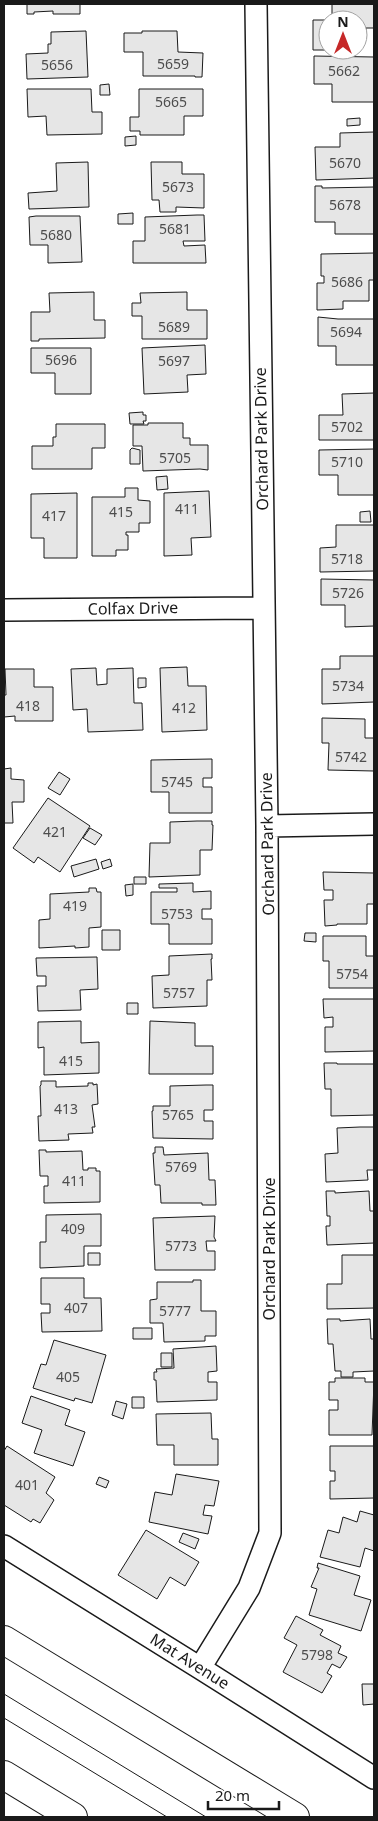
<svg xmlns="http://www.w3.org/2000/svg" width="378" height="1821" viewBox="0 0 378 1821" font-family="'Noto Sans',sans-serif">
	<rect width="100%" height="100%" fill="#fff"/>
	<!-- building -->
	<path fill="#e6e6e6" stroke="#1a1a1a" d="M27,4H80V14H53V11L34,12V14H27Z
		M332,4H374V28H366V39L360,40L361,49H358V20H328V50H313V20H332Z
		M86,31L88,77L27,79L26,54L48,53V44H51V32Z
		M142,31H177L178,52L203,53L202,77H195V76H143V52H124V33H142Z
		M314,56L374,57V102H332V84H314Z
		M109,84L110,95H100V85Z
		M27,89H91L92,112H102V134L47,135L46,116L28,117Z
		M139,89H203V116H184V135H140V131H130V117H139Z
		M360,118V125L347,126V119Z
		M374,132V178L316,180L315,147H340V133Z
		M136,136V145L125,146V137Z
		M88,162L89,207L29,209L28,193L57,191L56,163Z
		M151,162H182V174H204V208L176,207V212H160L159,200H152Z
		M315,186H322V188L374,187V234H335V222H315Z
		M133,213V224H118V214Z
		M197,215H204L205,241H183L184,246L205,245L206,263H133V241H145V217Z
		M36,216H80L82,262L48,263V245H30L29,217Z
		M374,253V280H369V301H343V309L317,310V283H324V276H321V254Z
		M94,292V320H105V338L39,339V341H31V312H50L49,293Z
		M187,292V310H207V339H142V316H132V303H141L140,293Z
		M318,317L338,319H374V365H336V346H318Z
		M205,345L206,374L187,375L188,392L144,394L142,348Z
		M31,348H91V394H55V373H31Z
		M374,393V440H319V415H343L342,394Z
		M143,412V415H146V421H143L144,424H130L129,413Z
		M148,423H183V438H190V445H208V470L200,469L143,471L142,446H133V425H148Z
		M56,424H105V448H92V469H32V446H53V437H56Z
		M132,448L140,450V464H130V450Z
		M374,449V495H338V475H319V450Z
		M167,476L168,489L157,490L156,477Z
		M125,488H138V500L150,501V523H139V532H126V535H128V550H116V556H92V497H125Z
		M209,491L211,537L191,538L192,555L164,556V493Z
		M77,493V558H44V538H31V494Z
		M370,511L371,522H360V512Z
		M336,525H374V571L320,572V548L336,547Z
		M321,579L374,580V626L345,627V605H321Z
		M340,656H374V702L322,704V669H340Z
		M187,667L188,686H206L207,730L162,732L160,668Z
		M96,668L97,685L107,684V669L133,668L134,703H142L143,730L88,732L87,709L73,710L71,669Z
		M5,669H34V687H53V721H15V716L4,717V695H6Z
		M138,678H146V687L138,688Z
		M322,718L365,719V738H374V771L328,770L329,743H322Z
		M212,759V778H203V787H212V813H169V792H151V760Z
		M11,768V779L24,780V802H12L13,823H4V769Z
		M59,772L70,779L60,795L48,788Z
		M48,798L90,826L60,872L38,857L34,863L13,848Z
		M197,821H212V825H213L212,850H200V875L149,877L150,843H170V822Z
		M90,828L102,835L95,845L83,838Z
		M96,859L99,869L74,877L71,866Z
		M110,859L112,866L103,869L101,862Z
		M323,872L374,873V904H367V924H337V925L325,926L324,900H333V890H324Z
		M134,877H146V884H134Z
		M193,883V892L211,891V909H202V919H212V944H169V924H151V892H177V888H159V884Z
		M133,884V895L126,896L125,885Z
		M89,888H96L97,892H101V927L89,928V947L75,948V946L39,948V920L50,919V894L89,892Z
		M102,930H120V950H102Z
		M305,933H316V942L304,941Z
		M323,936H366V956H374V988H329V961H323Z
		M212,954V959H211L212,980H207V1006L153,1008L152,976L169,975V956Z
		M97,957L98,989L80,990L81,1010L38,1011L37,986H46V976H37L36,958Z
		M323,999H374V1051L325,1052V1027H333V1017L324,1018Z
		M127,1003H138V1014H127Z
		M81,1021V1043L99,1042V1073L44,1075V1047L38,1048V1022Z
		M150,1021L195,1023V1046H213V1074H149Z
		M324,1063H337V1064H374V1115L331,1116V1089H325Z
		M41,1081H56V1087L88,1086V1083H93V1085L97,1084L98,1104L92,1105L95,1127H92L93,1133L68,1134L69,1140L39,1141L38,1116H41L40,1086L41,1085Z
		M206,1085H213V1110H204V1121H213V1139L153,1138L152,1111H153V1106H170V1086Z
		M360,1127H374V1170H367L368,1180L326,1182L325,1154L338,1153L337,1128Z
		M155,1147H163L164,1155L208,1153L209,1180H215L216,1205H202V1203H161L160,1185H155L153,1153H155Z
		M39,1150H46V1152L82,1151L83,1170H88V1168H96V1171H100V1202L44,1203V1186H48V1176H40Z
		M326,1191H335V1193L369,1191L370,1211H374V1243L327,1245L326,1226H330V1216H327Z
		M101,1214V1246H84V1266L40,1268V1242H46V1215Z
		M215,1216L214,1237L216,1241H206L207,1251H215V1270H155L153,1218Z
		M88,1253H100V1265H88Z
		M342,1255H374V1308L327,1309V1284H342Z
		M41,1278H84V1298H101L102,1331L42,1332L41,1313H50V1304H41Z
		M193,1280H201V1311H216V1336H205V1341L164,1342L163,1323H150V1300L157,1299V1282H193Z
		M327,1319H340V1321L370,1319L371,1339H374V1371L353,1372V1377H341V1371H335L333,1344H328Z
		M133,1328H152V1339H133Z
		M54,1340L106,1355L92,1403L75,1398L74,1401L33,1388L41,1364L46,1365Z
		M216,1346L217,1371L208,1372V1382H217V1400L157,1402L156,1380H154V1372H157L156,1369L174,1368L173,1349Z
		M161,1353H172V1367H161Z
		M335,1378H365V1382H374L372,1435H329V1410H338V1400H329V1382H335Z
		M31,1396L70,1410L65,1425L85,1432L73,1466L34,1453L42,1430L22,1423Z
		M132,1397H144V1408H132Z
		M116,1401L127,1404L123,1419L112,1415Z
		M211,1413L212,1439H218V1465H174V1445H157L156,1414Z
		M7,1446L55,1477L46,1493L54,1500L40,1523L33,1519L31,1522L4,1505V1451Z
		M330,1446H374V1498L330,1499V1481H335V1471H330Z
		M176,1474L219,1481L214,1506L205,1505L203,1515L212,1516L208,1534L149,1522L155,1492L172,1495Z
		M99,1477L109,1481L106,1488L96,1484Z
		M360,1511L374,1515V1551L365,1548L360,1567L320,1557L328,1530L339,1533L343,1517L357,1522Z
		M146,1530L199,1562L185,1586L170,1577L157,1599L118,1575Z
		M183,1533L199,1539L195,1549L179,1542Z
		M318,1563L360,1576L354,1595L371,1600L361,1631L309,1615L317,1589L311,1587L319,1568H317Z
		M296,1616L323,1630L320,1635L341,1646L338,1653L347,1657L340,1668L332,1664L327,1673L332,1676L322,1693L283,1672L297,1645L284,1638Z
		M362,1684H374V1704L363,1705Z"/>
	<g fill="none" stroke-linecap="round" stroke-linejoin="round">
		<defs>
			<path id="street" d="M4,610L263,608
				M267,826L374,824
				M4,1546L200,1668L374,1778
				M200,1668L249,1588L270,1533L267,826L256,4"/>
			<path id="highway" d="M4,1640L295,1817
				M4,1775L73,1817"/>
		</defs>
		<!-- street casing -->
		<use href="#street" stroke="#1a1a1a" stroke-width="24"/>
		<!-- highway casing -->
		<use href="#highway" stroke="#1a1a1a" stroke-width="30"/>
		<!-- street -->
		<use href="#street" stroke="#fff" stroke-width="21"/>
		<!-- highway -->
		<use href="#highway" stroke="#fff" stroke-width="28"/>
		<!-- tram -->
		<path stroke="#1a1a1a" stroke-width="1" d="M4,1694L206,1817
			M4,1718L167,1817"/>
	</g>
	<g text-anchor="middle" stroke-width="4" stroke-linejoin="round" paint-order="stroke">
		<!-- number labels -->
		<g font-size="14" fill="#4d4d4d">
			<text x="173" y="69">5659</text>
			<text x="57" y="70">5656</text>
			<text x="344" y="76">5662</text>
			<text x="171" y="107">5665</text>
			<text x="345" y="168">5670</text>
			<text x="178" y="192">5673</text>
			<text x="345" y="210">5678</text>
			<text x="175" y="234">5681</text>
			<text x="56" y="240">5680</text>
			<text x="347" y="287">5686</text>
			<text x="174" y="332">5689</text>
			<text x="346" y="337">5694</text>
			<text x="61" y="365">5696</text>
			<text x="174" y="366">5697</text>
			<text x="347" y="432">5702</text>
			<text x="175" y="463">5705</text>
			<text x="347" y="467">5710</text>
			<text x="187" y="514">411</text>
			<text x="121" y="517">415</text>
			<text x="54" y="521">417</text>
			<text x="347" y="564">5718</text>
			<text x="348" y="598">5726</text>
			<text x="348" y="691">5734</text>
			<text x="28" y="711">418</text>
			<text x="184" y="713">412</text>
			<text x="351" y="762">5742</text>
			<text x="177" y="787">5745</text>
			<text x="55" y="837">421</text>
			<text x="75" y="911">419</text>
			<text x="177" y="919">5753</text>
			<text x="352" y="979">5754</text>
			<text x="179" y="998">5757</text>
			<text x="71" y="1066">415</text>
			<text x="66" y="1114">413</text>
			<text x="178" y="1120">5765</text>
			<text x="181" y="1172">5769</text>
			<text x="74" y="1186">411</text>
			<text x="73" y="1234">409</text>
			<text x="181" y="1251">5773</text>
			<text x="76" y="1313">407</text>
			<text x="175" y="1316">5777</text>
			<text x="68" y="1382">405</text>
			<text x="27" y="1490">401</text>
			<text x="317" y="1660">5798</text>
		</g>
		<!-- street labels -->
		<g font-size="16" fill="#1a1a1a" stroke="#fff">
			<text transform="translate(261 439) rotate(-91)" y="6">Orchard Park Drive</text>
			<text transform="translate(133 608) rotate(-1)" y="6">Colfax Drive</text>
			<text transform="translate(267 844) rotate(-91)" y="6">Orchard Park Drive</text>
			<text transform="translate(269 1249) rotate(-90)" y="6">Orchard Park Drive</text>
			<text transform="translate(190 1661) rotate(32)" y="6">Mat Avenue</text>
		</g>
	</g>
	<!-- border -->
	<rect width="378" height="1821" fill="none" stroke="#1a1a1a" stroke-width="10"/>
	<!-- north arrow -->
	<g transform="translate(343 35)"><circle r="24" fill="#ffffff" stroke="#a3a3a3"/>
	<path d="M0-4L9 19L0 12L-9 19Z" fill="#c62828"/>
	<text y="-8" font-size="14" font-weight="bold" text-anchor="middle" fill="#1a1a1a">N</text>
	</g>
	<!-- scale -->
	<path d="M208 1801v8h71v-8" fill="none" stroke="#1a1a1a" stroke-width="2.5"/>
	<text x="215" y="1801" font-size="15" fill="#1a1a1a" stroke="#ffffff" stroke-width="4" paint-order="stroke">20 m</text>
</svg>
